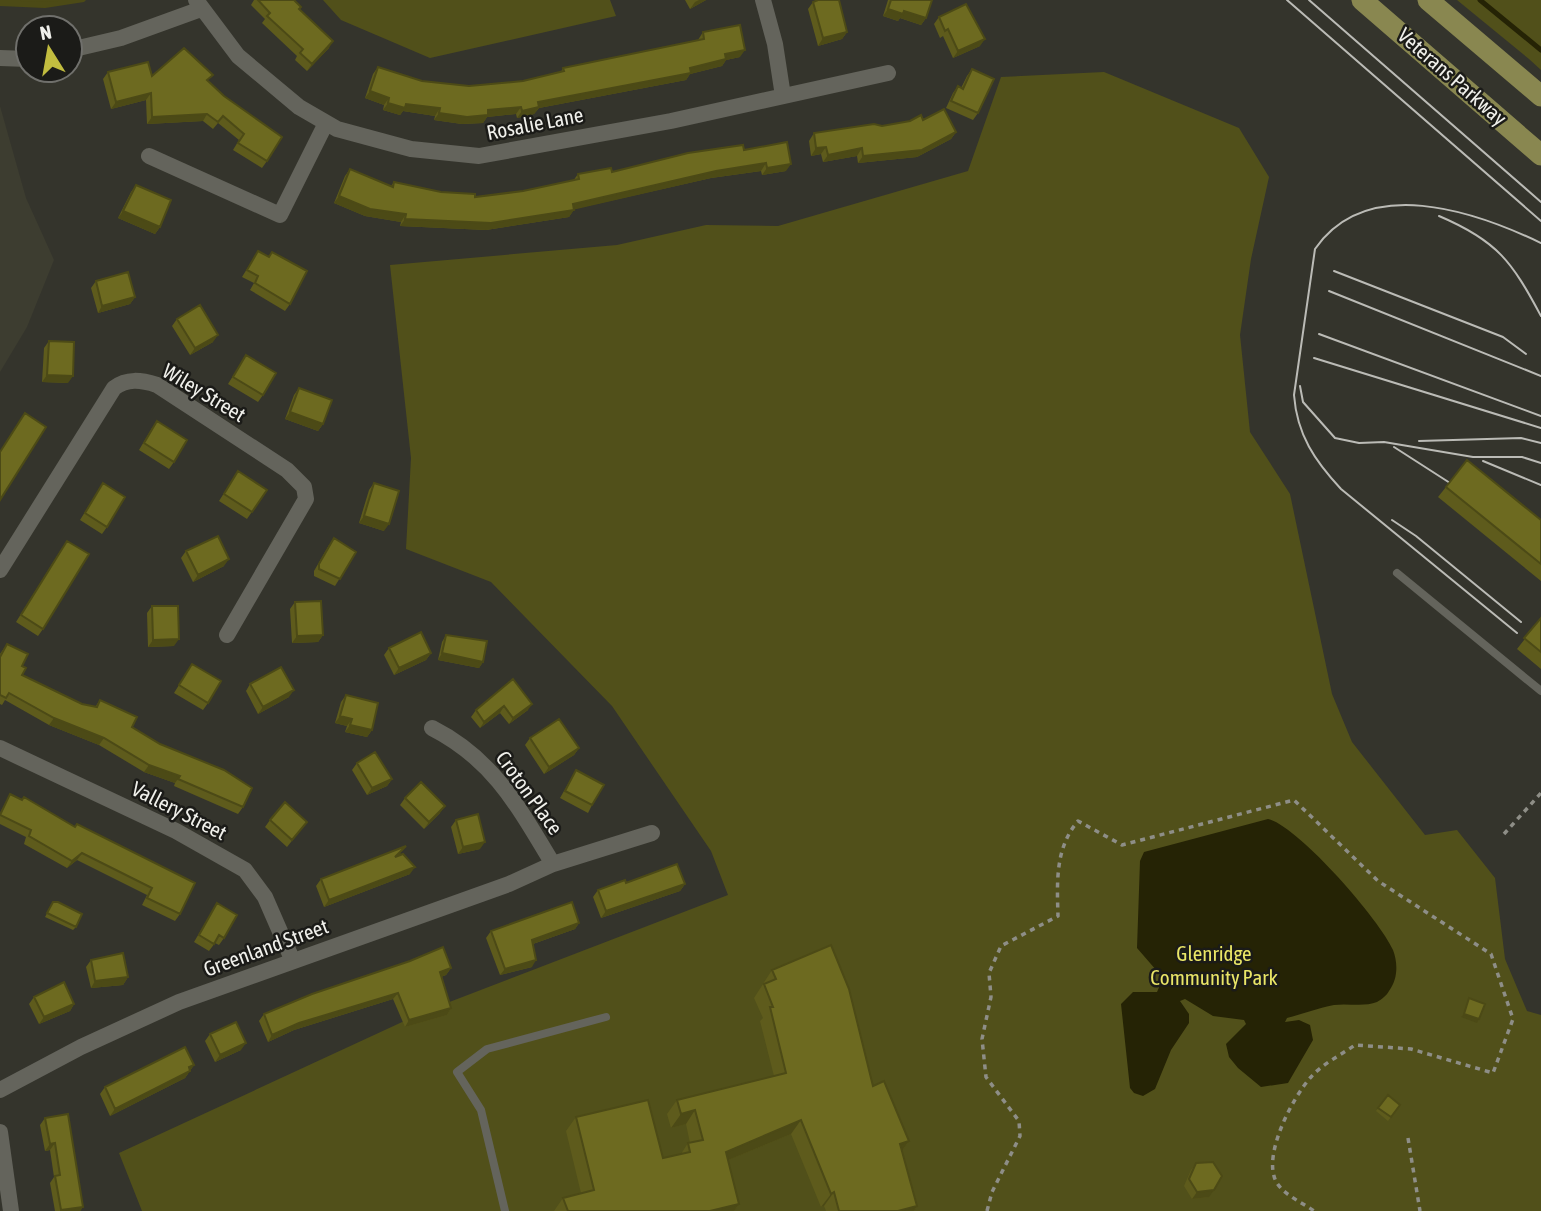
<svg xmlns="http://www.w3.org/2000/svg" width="1541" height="1211" viewBox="0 0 1541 1211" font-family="'Asap Condensed',sans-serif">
	<rect width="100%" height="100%" fill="#34342c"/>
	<!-- built -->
	<path fill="#3d3d30" d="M0,106L26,198L54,260L27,327L0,372Z"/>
	<!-- green -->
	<path fill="#51501a" d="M323,0H610L616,16L430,58L341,20Z
		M1457,0H1541V70L1529,59Z
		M1104,72L1239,128L1269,177L1251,259L1240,335L1250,432L1290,494L1332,694L1352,742L1425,835L1457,830L1495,878L1505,959L1527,1011L1541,1015V1211H142L119,1153L426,1011L728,895L711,851L612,706L491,582L406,549L411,458L390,265L617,245L706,225L778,226L968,171L1001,77Z"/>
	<!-- water -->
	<path fill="#252305" d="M1268,819C1298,826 1380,920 1393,950C1398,963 1398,979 1389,991C1387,995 1381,1000 1377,1002C1365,1007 1347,1003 1334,1005C1318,1008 1302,1014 1287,1018L1285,1022L1299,1020L1310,1025L1313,1040L1288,1083L1261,1087L1238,1068L1229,1057L1226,1044L1246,1024L1244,1020L1213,1016L1185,999L1180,1001L1189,1014V1023L1171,1050L1155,1089L1143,1096L1134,1093L1130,1088L1121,1004L1133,992H1157L1163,978L1137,948L1140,861L1144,852Z"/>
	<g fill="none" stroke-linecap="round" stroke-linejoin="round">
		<!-- stream -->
		<path stroke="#252305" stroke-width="5" d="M1480,0L1541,50"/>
		<!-- path -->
		<path stroke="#8e8e87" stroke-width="3.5" stroke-dasharray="5 5" stroke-linecap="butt" d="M1504,834L1541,793
			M1408,1138L1420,1211
			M987,1211L992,1192L1020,1136L1019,1121L986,1077L982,1039L991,997L989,973L1001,946L1058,916C1057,882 1055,848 1078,821L1122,845L1294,800L1378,881L1491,954L1513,1019L1493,1073L1411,1049L1355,1045C1341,1055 1322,1064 1311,1077C1293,1097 1266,1149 1274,1176C1278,1193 1302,1202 1314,1211"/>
		<!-- service -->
		<path stroke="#64645c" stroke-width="8" d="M1397,573L1541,691
			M505,1211L481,1110L457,1072L487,1049L606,1017"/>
		<!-- minor -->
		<path stroke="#64645c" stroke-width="16" d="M196,0L238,56L299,107L337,129L411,149L479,156L671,121L888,73
			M763,0L775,44L783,96
			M70,50L121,38L201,9
			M0,58L28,59
			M149,156L280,215L326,123
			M0,570L114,388C127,378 141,380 157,385L287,470L304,487L306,499L227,635
			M432,728C493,759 518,806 553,864
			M0,748L176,831L245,870L265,897L292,959
			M0,1090L81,1047L179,1002L509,884L553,864L652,833
			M0,1132L11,1211"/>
		<!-- primary -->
		<path stroke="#898750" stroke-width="21" d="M1362,0L1541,155
			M1428,0L1541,96"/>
		<!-- tram -->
		<path stroke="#bbbbb6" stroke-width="2" d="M1287,0L1541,221
			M1309,0L1541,202
			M1439,216C1498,241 1512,262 1541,316
			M1334,271L1503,337L1526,354
			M1329,291L1541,376
			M1319,334L1541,416
			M1314,358L1541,428
			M1300,386L1303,402L1335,438L1359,443L1384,442L1473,457H1522L1541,463
			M1419,441L1521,438L1541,443
			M1394,447L1450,483
			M1483,461L1541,485
			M1392,520L1416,536L1521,622
			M1517,633L1341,489C1315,461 1297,435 1294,395L1315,249C1367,174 1474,211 1541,243"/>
	</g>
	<!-- wall -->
	<path fill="#5e5b1c" d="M254,0H294L299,10L329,48L307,71L295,60L297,56L262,23L265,19L251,5Z
		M685,0H706L690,9Z
		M888,0H932L926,18L921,25L900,18L898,21L883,16Z
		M813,2L847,32L842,39L818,46L808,9Z
		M939,17L980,46L953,58L943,36L940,38L934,24Z
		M703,32L740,57L726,60L722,66L690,74L686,80L539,108L534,114L517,118L516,114L487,117L483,123L462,124L434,120L435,116L403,111L400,115L383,110L384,105L365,98L373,74L378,67L422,81L469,86L523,81L561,72L563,68L698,40Z
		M972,69L978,113L973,120L946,108L953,93L958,86L961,88L967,76Z
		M108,72L208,82L267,161L262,168L233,150L239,140L218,123L213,129L203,121L147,124L146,100L111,109L103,79Z
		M923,120L956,132L951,139L917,157L858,163L857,156L823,162L821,154L811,156L809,141L814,133L882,126Z
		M744,150L786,171L762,175L761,171L711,178L574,209L569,217L486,230L400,226L401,222L365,216L334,203L345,176L350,169L391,186L394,182L441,192L475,197L523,191L573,181L578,174L612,172Z
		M136,185L160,227L155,234L118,218L131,192Z
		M258,251L269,257L272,252L290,304L285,311L250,290L254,283L242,277Z
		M96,281L135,297L130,304L98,313L91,288Z
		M177,319L213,342L190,355L172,326Z
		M49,341L68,383L42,382L44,348Z
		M246,355L263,395L258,402L228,384Z
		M299,388L323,424L318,431L285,419L294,395Z
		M152,428L174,462L169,469L139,450Z
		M238,471L267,490L247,519L219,501Z
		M103,483L107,527L102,534L80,520Z
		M374,483L384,531L359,523L369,490Z
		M1446,487L1541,520V581L1438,497Z
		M329,545L356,552L335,586L314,576V571Z
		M62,548L43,629L38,636L16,622Z
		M186,551L224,566L193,582L181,558Z
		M295,602L323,635L318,642L292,643L290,609Z
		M152,606L174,646L148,647L147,613Z
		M1541,618V669L1517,649Z
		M446,635L483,662L479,668L438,660L442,642Z
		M7,644L22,666V675L82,704L95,707L100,700L132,727L243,807L238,814L174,786L175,783L144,772L99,745L49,725L5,700L2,705L0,704V654Z
		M389,648L431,653L426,660L394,675L384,655Z
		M192,664L208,703L203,710L174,693Z
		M513,679L528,710L509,724L500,713L480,728L471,717L476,710Z
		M250,684L289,697L258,714L246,691Z
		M346,695L372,730L367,737L345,732L347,726L335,723L341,702Z
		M530,738L579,748L574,755L544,774L525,745Z
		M357,763L392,779L387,786L367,795L352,770Z
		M576,770L592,805L588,813L560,798Z
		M10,794L75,827L195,883L180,914L175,921L142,905L147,895L77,860L67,868L24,844L26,837L0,824V813Z
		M405,798L440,813L424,829L400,805Z
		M270,820L307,822L287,847L265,827Z
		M456,820L480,849L458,854L451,827Z
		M401,853L398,856L410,874L324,907L316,886L321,879Z
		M626,883L685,884L680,891L601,918L593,897L598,890Z
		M53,902L76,927L73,930L45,917Z
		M217,903L224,938L219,945L215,943L209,951L194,942Z
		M579,923L575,929L533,944L532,967L500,975L486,938L491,931Z
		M91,960L128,977L123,985L91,988L86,967Z
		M451,968L446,975L441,977L451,1008L447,1015L405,1027L393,999L294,1030L268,1042L259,1021L264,1014Z
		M772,970L873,1086L909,1141L902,1151L917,1206L914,1211H826L824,1206L821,1207L791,1134L728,1160L739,1204L734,1211H554L563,1198L581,1193L566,1131L576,1117L663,1158L681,1154L688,1143H690L686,1124L671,1128L667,1114L677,1100L774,1076L760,1021L763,1018L754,998Z
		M34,997L74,1004L70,1011L39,1024L29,1004Z
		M210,1034L241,1050L215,1062L205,1041Z
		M194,1065L185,1078L110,1116L100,1094L105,1087Z
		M1388,1095L1400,1105L1388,1121L1376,1111Z
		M45,1118L83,1207L80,1211H55L50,1183L54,1177L50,1150L45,1151L40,1125Z
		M1196,1163L1209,1197L1192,1199L1184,1186L1191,1170Z"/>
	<!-- shaded-wall -->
	<path fill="#4c4a16" d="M0,0H86L84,2L45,8L0,6Z
		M699,0H706L690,9L695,2Z
		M888,9L904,11L926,18L921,25L900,18L898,21L883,16Z
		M847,32L842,39L818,46L823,38Z
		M985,39L980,46L953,58L958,51Z
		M333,41L329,48L307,71L312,64Z
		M745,50L740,57L726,60L722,66L690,74L686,80L539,108L534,114L517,118L522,111L538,102L690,68L725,54Z
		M370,91L389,98L384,105L365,98Z
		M151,93L146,100L111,109L116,102Z
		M388,103L406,104L440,108L435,116L403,111L400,115L383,110Z
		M521,107L516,114L487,117L483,123L462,124L434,120L439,113Z
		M207,114L203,121L147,124L152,117Z
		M956,132L951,139L917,157L858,163L863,156Z
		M826,147L821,154L811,156L816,148Z
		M862,148L857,156L823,162L828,155Z
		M766,163L761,171L711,178L568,211L573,204L716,171Z
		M791,164L786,171L762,175L767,168Z
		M339,196L406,214L401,222L365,216L334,203Z
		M574,210L569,217L486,230L400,226L405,219Z
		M123,211L160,227L155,234L118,218Z
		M135,297L130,304L98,313L102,306Z
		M218,335L213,342L190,355L195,348Z
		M47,375L73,376L68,383L42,382Z
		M290,412L323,424L318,431L285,419Z
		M364,516L389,524L384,531L359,523Z
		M229,559L224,566L193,582L198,575Z
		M323,635L318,642L292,643L297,636Z
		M179,639L174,646L148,647L153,640Z
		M431,653L426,660L394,675L399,668Z
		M442,653L483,662L479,668L438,660Z
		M294,690L289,697L258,714L263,707Z
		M532,704L528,710L509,724L513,718Z
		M504,706L500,713L480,728L484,722Z
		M340,716L352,719L347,726L335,723Z
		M54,718L104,738L99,745L49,725Z
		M350,725L372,730L367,737L345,732Z
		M579,748L574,755L544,774L549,767Z
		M149,765L180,776L175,783L144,772Z
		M392,779L387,786L367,795L372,788Z
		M445,806L440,813L424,829L429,822Z
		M485,842L480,849L458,854L463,847Z
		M82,853L77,860L67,868L72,861Z
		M415,867L410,874L324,907L329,900Z
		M685,884L680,891L601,918L606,911Z
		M579,923L575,929L527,946L532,940Z
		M536,960L532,967L500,975L505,969Z
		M451,968L446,975L435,979L440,972Z
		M128,977L123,985L91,988L95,981Z
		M398,993L393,999L294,1030L268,1042L272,1035L299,1023Z
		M74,1004L70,1011L39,1024L44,1017Z
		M451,1008L447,1015L405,1027L409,1020Z
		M1464,1014L1479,1019L1477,1023L1461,1017Z
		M246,1043L241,1050L215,1062L220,1055Z
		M194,1065L185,1078L110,1116L115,1109Z
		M695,1110L686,1124L671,1128L681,1114Z
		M801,1120L791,1134L716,1165L726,1152Z
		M909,1141L899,1155L900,1144Z
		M55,1143L50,1150L45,1151L50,1144Z
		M1214,1190L1209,1197L1192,1199L1197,1192Z
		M834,1192L824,1206L821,1207L831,1194Z
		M739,1204L734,1211H710Z
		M917,1206L914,1211H898Z
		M83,1207L80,1211H60L61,1210Z"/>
	<!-- building -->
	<path fill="#6d6a20" stroke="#4c4a16" stroke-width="2" d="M21,0H58L50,1Z
		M258,0H294L301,7L299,9L333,41L312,64L300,53L303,49L267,16L270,13Z
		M818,0H839L847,32L823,38L813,2Z
		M891,0H932L926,18L904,11L903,14L888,9Z
		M966,4L985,39L958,51L948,29L945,31L939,17Z
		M740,25L745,50L725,54L726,59L690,68L691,73L538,102L539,107L522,111L521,107L488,110V115L467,117L439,113L440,108L406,104L405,108L388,103L389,98L370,91L378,67L422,81L469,86L523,81L564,71L563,68L704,39L703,32Z
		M184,48L213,75L207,80L224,96L282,137L267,161L238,143L244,134L223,116L218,122L207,114L152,117L151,93L116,102L108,72L148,62L152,76Z
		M972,69L994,79L978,113L951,101L958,86L963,89Z
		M944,109L956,132L922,150L863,156L862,148L828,155L826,147L816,148L814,133L874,124L882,126L910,121L921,115L923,120Z
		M787,142L791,164L767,168L766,163L716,171L573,204L574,210L491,223L405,219L406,214L370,209L339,196L350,169L393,187L394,182L441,192L475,194V197L523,191L579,179L578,174L611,168L612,172L688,153L743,145L744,150Z
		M136,185L171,200L160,227L123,211Z
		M258,251L269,257L272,252L307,271L290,304L255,283L258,276L247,270Z
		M128,272L135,297L102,306L96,281Z
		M200,305L218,335L195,348L177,319Z
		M49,341L74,342L73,376L47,375Z
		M246,355L276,373L263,395L233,377Z
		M299,388L332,400L323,424L290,412Z
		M25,413L46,427L0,500V452Z
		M157,421L187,440L174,462L144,443Z
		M1467,460L1541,520V564L1446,487Z
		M238,471L267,490L252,512L224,494Z
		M103,483L125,497L107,527L85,513Z
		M374,483L399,491L389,524L364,516Z
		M218,536L229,559L198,575L186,551Z
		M334,538L356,552L340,579L319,569V564Z
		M67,541L89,554L43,629L21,615Z
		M321,601L323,635L297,636L295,602Z
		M152,606H178L179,639L153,640Z
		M1541,618V652L1524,638Z
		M421,632L431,653L399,668L389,648Z
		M446,635L487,641L483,662L442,653Z
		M7,644L28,654L22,666L26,668L22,675L82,704L97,707L100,700L137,717L132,727L160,744L224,770L252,788L243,807L178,779L180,776L149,765L104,738L54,718L9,693L6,698L0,695V657Z
		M192,664L221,681L208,703L179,685Z
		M281,667L294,690L263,707L250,684Z
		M513,679L532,704L513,718L504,706L484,722L476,710Z
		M346,695L378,703L372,730L350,725L352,719L340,716Z
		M559,719L579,748L549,767L530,738Z
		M375,752L392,779L372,788L357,763Z
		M576,770L604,785L592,805L565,791Z
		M421,782L445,806L429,822L405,798Z
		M10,794L22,800L24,797L75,827L77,824L195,883L180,914L147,898L152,888L82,853L72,861L29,836L31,830L0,815Z
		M285,802L307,822L292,840L270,820Z
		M478,814L485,842L463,847L456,820Z
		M406,846L395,857L403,854L415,867L329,900L321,879Z
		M677,864L685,884L606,911L598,890L625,880L626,883Z
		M53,902H58L82,914L76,927L47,913Z
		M572,902L579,923L532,940L536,960L505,969L491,931Z
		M217,903L237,915L224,938L219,935L214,944L199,935Z
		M831,945L849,989L873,1086L884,1081L909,1141L900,1144L917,1206L898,1211H839L834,1192L831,1194L801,1120L726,1152L739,1204L710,1211H568L563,1198L594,1190L576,1117L648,1100L663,1158L690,1152L688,1143L703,1140L695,1110L681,1114L677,1100L786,1073L770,1007H773L764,984L776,979L772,970Z
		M443,947L451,968L440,972L451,1008L409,1020L398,993L299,1023L272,1035L264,1014L312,994L410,961Z
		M123,953L128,977L95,981L91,960Z
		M64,982L74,1004L44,1017L34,997Z
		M1469,998L1485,1004L1479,1019L1464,1014Z
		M236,1022L246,1043L220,1055L210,1034Z
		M185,1047L194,1065L189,1067L190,1071L115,1109L105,1087Z
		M1388,1095L1400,1105L1391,1117L1378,1108Z
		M68,1114L83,1207L61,1210L55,1176L60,1175L55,1143L50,1144L45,1118Z
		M1213,1162L1222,1176L1214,1190L1197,1192L1189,1179L1196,1163Z"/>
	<g text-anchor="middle" stroke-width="5" stroke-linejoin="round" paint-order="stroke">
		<!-- street labels -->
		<g font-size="21" fill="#f0f0eb" stroke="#1b1b18">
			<text transform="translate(1452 77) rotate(41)" y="7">Veterans Parkway</text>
			<text transform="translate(535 124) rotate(-11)" y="7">Rosalie Lane</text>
			<text transform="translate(204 393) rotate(31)" y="7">Wiley Street</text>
			<text transform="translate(529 793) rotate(54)" y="7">Croton Place</text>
			<text transform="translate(179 811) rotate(27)" y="7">Vallery Street</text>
			<text transform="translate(266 948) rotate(-20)" y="7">Greenland Street</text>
		</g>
		<!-- park labels -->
		<g font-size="21" fill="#eae667" stroke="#1b1b18">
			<text x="1214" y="961">Glenridge<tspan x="1214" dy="24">Community Park</tspan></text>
		</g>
	</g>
	<!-- north arrow -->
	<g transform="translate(49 49) rotate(349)"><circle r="33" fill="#1b1b18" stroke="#70706c" stroke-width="2"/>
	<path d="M0-5L12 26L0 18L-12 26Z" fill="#c2bd3f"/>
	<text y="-10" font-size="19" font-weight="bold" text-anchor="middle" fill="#f0f0eb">N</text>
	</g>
</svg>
